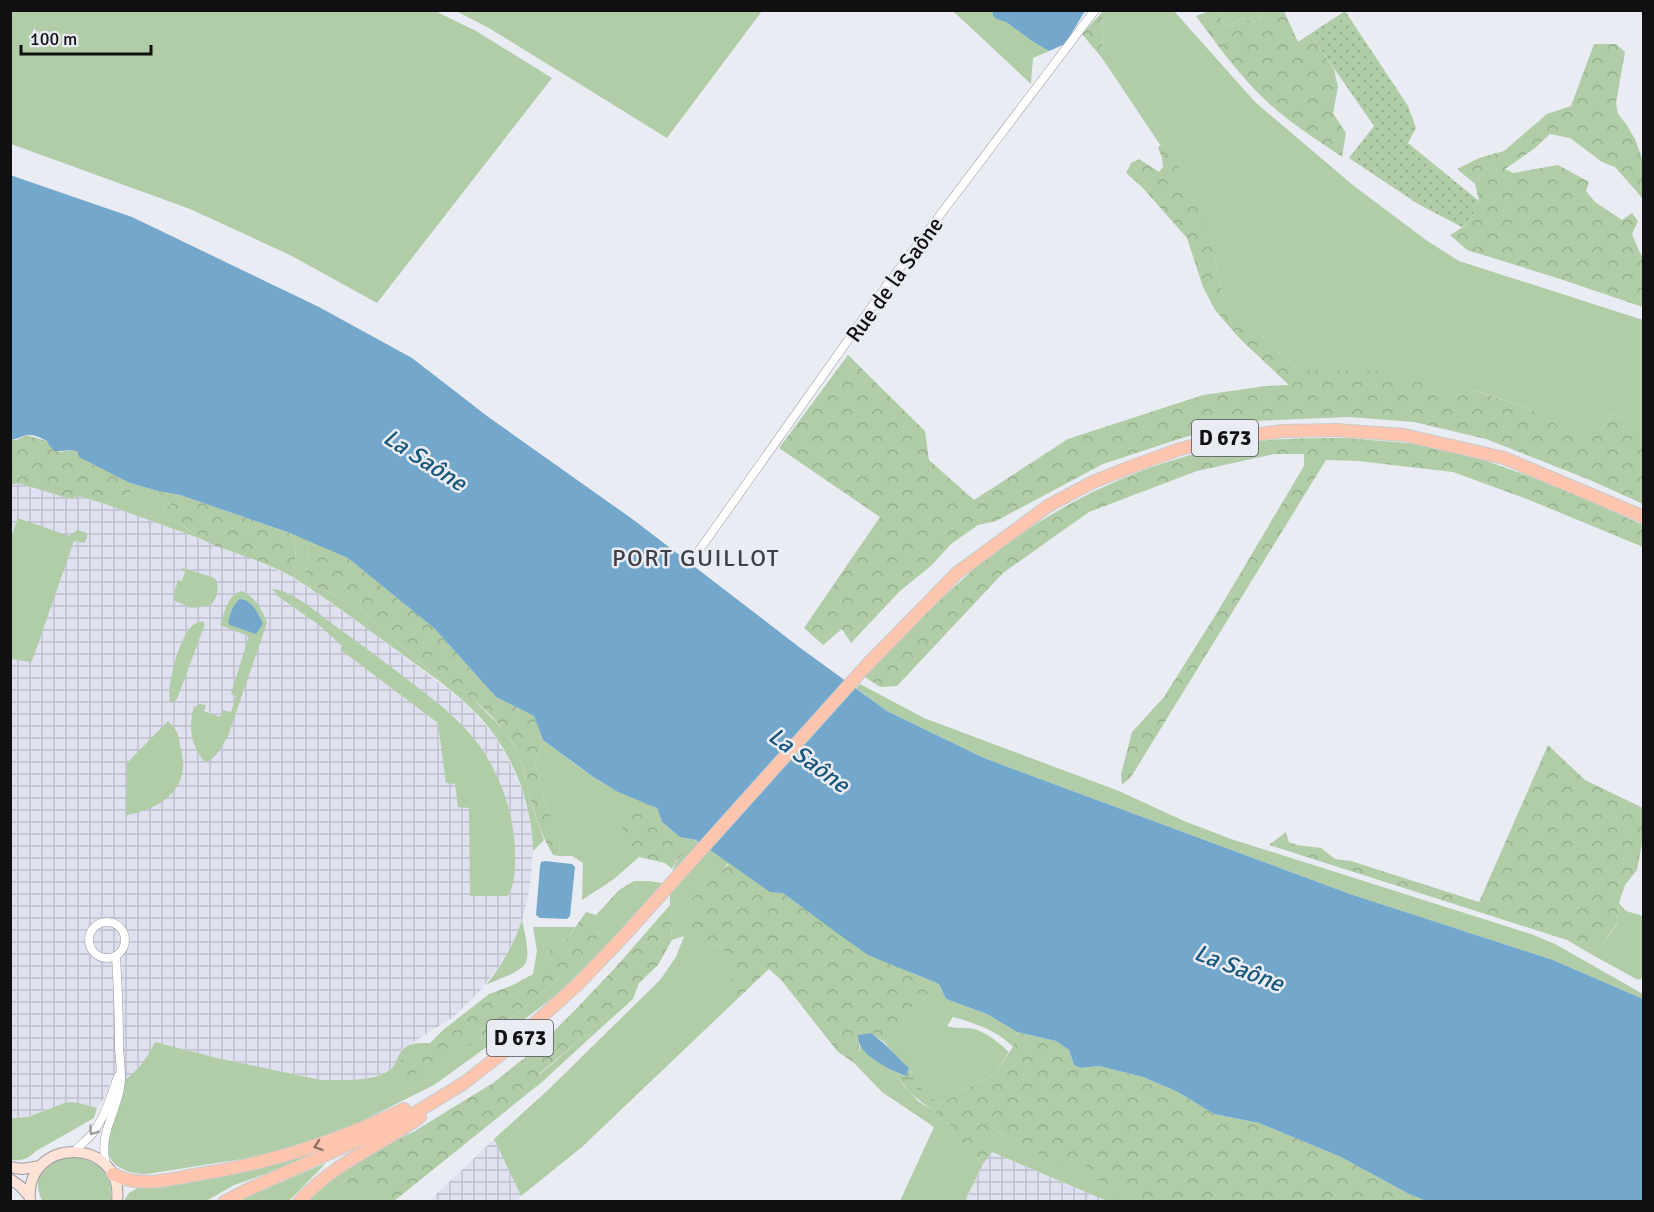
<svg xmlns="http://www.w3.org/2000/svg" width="1654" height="1212" viewBox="0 0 1654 1212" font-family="Signika,sans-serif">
	<defs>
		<pattern id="industrial-grid" width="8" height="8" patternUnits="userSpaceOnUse" patternTransform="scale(1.5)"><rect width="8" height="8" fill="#dfe1f1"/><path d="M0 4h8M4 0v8" fill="none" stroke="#bec0ce"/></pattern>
		<pattern id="forest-crowns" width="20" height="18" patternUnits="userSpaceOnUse" patternTransform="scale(1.5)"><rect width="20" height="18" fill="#b0cda7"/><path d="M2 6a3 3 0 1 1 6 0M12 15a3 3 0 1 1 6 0" fill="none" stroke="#96af8f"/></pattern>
		<pattern id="wetland-marsh" width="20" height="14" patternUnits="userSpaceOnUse" patternTransform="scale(1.5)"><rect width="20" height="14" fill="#b0cda7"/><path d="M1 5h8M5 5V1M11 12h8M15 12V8" fill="none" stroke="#96af8f"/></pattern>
		<pattern id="garden-dots" width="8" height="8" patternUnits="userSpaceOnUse" patternTransform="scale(1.5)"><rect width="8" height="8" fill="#b0cda7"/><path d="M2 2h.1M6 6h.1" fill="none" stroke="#96af8f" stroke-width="1.8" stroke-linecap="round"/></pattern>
	</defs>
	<rect width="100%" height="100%" fill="#eaecf4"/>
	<!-- industrial -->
	<path fill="url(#industrial-grid)" d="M18,483L70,499L78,496L105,504L237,552L286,574L324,598L366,628L459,698L477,715L493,734L507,756L522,790L528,809L533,844L531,878L528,897L520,928L504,960L479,992L452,1018L402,1049L394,1067L384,1074L355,1080H321L217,1058L155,1042L146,1061L138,1070L125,1080L110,1081L107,1094L97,1108L79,1103L71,1102L63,1103L28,1117L11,1118L10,485Z
		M494,1139L521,1196L518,1201L428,1202Z
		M992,1152L1107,1201L965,1202L983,1164Z"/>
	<!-- grass -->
	<path fill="#b0cda7" d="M10,11H435L476,31L552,78L377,303L290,255L190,209L11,144Z
		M456,11L762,10V11L667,138L489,28Z
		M953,11H992L993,16L996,19L1006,22L1032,41L1049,51L1033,58L1031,84Z
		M1103,11H1174L1255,102L1354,186L1426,240L1459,261L1643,320V429L1613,413L1604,426L1593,433H1571L1529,408L1473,390L1468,396L1451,392L1299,370L1272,348L1259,332L1233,308L1222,294L1215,259L1165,143L1161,146L1102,58Z
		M1216,11H1262L1257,22L1242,19L1227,26Z
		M137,485L158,491L157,497L171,504L162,512L170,521L178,523L201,539L105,504L128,495Z
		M18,518L69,536L77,530L87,533V538L84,543L74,541L32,661L30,662L11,659L10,539Z
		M290,533L317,543L308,550L305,585L325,590L364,612L451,691L460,689L471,697L504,730L520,755L533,809L544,840L533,851C532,801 512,751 477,714C453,689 423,670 395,649C362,625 329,600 294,578L296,544Z
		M183,568L215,578C220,587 218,597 211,605L191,608L175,601L173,597L178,580L182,581L185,572L181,569Z
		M272,589C293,590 321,616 338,628C365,647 390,666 416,686C438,703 462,722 479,745C501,776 514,814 515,852C515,865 516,886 507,896H470L469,808L458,807L455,784L446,783L438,723L341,650L342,646L319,625L279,597Z
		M241,591C256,597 262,610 267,623L228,736C222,746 216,760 205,762C191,746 188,728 194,707L200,704L206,705L204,711L220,717L223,710L231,712L236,696L231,694L248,639V636L220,625C225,612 227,596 241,591Z
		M202,621L205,624L177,699L174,702H170C166,686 180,635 193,625C196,623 199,622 202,621Z
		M860,684L924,718L1119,791L1184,821L1231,839L1531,934L1555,944L1643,994V999L1553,960L1350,894L984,758L887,711L856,688Z
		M168,721C179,733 178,733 181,750C182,754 183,759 183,764C184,795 153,811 126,815L127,763Z
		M543,740C572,761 599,786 633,797L623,816L630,845L639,857L614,879L582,900L583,863L572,856H560L559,839L544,798L535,764Z
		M696,840L730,863L726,865L706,943L721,947L732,961V1004L582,1147L521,1196L494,1139L548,1090L660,980L676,957L684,936L672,940C671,920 666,877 677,861C682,853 690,847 696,840Z
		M634,881H649L662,883L652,897L596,957L555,996L513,1028L434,1085L358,1123L310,1141L255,1157L147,1174C137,1174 125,1172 116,1165C96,1148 119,1115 123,1094C124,1090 124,1085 125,1080C139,1069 147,1059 155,1042L217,1058L321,1080C341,1080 376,1082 391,1069C395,1066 396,1061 398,1057C405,1042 416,1043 431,1043L403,1058L465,1049L521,1010L593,950L603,922L625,897L635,888Z
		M1619,903L1626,911L1643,916V978L1638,980L1589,953L1602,945L1617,924Z
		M522,920C524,930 531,956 525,964C519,973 496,980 486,985C502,965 514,944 522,920Z
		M533,927H575L567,939L553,947L533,974L537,951Z
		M939,984L946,999L987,1014L1017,1032L1013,1047C997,1030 974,1023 953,1017L947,1026C958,1029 957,1027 966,1028C982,1028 998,1042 1009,1052L995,1074L961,1091L941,1104L927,1096L914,1080L909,1068L897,1057L884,1042L902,1025L908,1010L932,993Z
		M586,1035L592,1036L542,1082L540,1074Z
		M860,1045L872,1058L895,1072L903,1085L919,1102L937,1112L934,1116L950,1125L955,1139L968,1148L983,1164L965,1201H900L934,1127L882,1092L853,1062L860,1055Z
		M71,1102L79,1103L97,1108L94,1118L36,1151C28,1159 22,1161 11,1160V1118L28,1117L64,1103Z
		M997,1131L1013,1138L1084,1158L1090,1174L1122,1194L1129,1201H1107L992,1152L983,1145Z
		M331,1146L263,1175L234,1185L206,1201L123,1202L129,1193L139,1187Z
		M69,1155C98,1162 113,1168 111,1201H42C30,1173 46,1165 69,1155Z
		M326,1163L289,1201H238L249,1196Z
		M327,1179L344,1192L370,1187L378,1193L380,1200L384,1201L304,1202Z"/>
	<!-- forest -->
	<path fill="url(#forest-crowns)" d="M1103,11L1102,58L1082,34Z
		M1209,11H1216L1227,26L1242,19L1257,22L1262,11H1284L1298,42L1310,34L1334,69L1338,87L1333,113L1346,133L1342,157C1313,137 1282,118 1257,92C1235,69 1215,42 1196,16Z
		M1594,44H1616L1625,52L1616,103L1618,114L1626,124L1635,139L1643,161V199L1615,167L1602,162L1570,138L1550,134L1535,148L1505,169L1513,173L1558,165L1589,182L1586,191L1595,202L1622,220L1632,213L1638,221L1632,234L1640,253L1643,257V307L1557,278L1467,250L1450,235L1469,223L1479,201L1475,184L1457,169L1479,158L1504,151L1547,114L1571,106Z
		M1166,143L1180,169L1200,214L1215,259L1222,294L1233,308L1259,332L1272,348L1299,370L1387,371L1451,392L1468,396L1472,390L1529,408L1571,433H1593L1604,426L1613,413L1643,429V504L1590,480L1486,439L1414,422L1349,417L1255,421L1185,437L1103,464L996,521L978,525L951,544L932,565L900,591L851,643L842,629L823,645L804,628L880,517L779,448L848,355L925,431L929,460L974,500L1068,439L1203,395L1266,386L1289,385L1241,340L1215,310L1203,287L1187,238L1142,187L1126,173L1131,163L1139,159L1159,172L1163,167L1162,158L1158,147Z
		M26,435L47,441L60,452L72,450L78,452L130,483L137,485L128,495L105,504L79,496L70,499L18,483L11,485L10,439L17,440Z
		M1346,438L1419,444L1478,458L1557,486L1643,525V547L1527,499L1453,472L1358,461L1326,460L1131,777L1122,785L1121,774L1132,732L1164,697L1218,611L1304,466V454H1274L1197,471L1089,512L1003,573L897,686L880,687L865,677C900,640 936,602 975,568C985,559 997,551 1008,543C1083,489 1175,450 1268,440C1294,438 1320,438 1346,438Z
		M158,491L180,495L290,533L296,544L294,578C264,560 233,554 203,540C191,534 184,523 171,522L162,512L171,504L157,497Z
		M317,543L348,558L434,628L496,697L534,716L543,740L535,764L544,798L559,839L560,856L553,855C540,833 533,809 527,785C525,775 523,763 519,754C506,728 483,706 460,689L451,691L364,612L325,590L305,585L308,550Z
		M1548,745L1585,780L1643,808V838L1637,870L1625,885L1619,903L1617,923L1602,945L1589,953L1567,940L1269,845L1286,832L1289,842L1297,845L1321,848L1335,859L1351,861L1479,902Z
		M633,797L657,808L662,822L680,837L696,840L677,860L672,869L665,863L639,857C630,846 618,831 623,815C625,809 630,803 633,797Z
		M730,863L748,875L783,893L810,913L916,975L939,984L932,993L908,1010L902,1025L884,1042L871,1033L858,1035L860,1055L853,1062L838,1052L782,981L769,969L732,1004L731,961L721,947L706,943L688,930L686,924L692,899Z
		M634,881L635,888L625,897L603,922L593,950L521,1010L465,1049L401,1081L390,1080L394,1067L403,1058L430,1043L443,1030L489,994L513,985L533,974L553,947L567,939L586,912L596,915L619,890Z
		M670,905L672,940L658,965L639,983L633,999L592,1036L586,1035L540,1073L542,1082L394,1201L380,1200L378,1193L370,1187L360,1192H344L327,1179L355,1159L413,1132L493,1083L537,1048L577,1008L615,968Z
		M1017,1032L1056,1041L1069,1050L1074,1065L1081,1068L1099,1066L1143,1077L1178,1092L1214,1114L1259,1123L1341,1157L1409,1194L1426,1201H1129L1122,1194L1089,1174L1084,1158L1061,1166L998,1131L984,1144L992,1152L983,1164L968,1148L955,1139L950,1125L934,1116L941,1104L961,1091L995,1074L1013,1047Z"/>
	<!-- wetland -->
	<path fill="url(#wetland-marsh)" d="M909,1068C915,1085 926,1095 941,1104L937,1112C917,1100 907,1092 895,1072L905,1076Z"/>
	<!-- garden -->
	<path fill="url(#garden-dots)" d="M1345,11L1408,106L1416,128L1408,143L1479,201L1469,223L1462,227L1418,204L1349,158L1374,126L1310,34Z"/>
	<!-- water -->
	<path fill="#73a8cc" d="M992,11H1085L1065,44L1049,51L1032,41L1006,22L996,19L993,16Z
		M10,175L132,217L319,307L412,358L487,416L635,521L799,647L887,711L984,758L1350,894L1553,960L1643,999V1201H1426L1409,1194L1341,1157L1259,1123L1214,1114L1178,1092L1143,1077L1099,1066L1081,1068L1074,1065L1069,1050L1056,1041L1017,1032L987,1014L946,999L939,984L868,955L837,933L783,893L770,892L696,840L680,837L662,822L657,808L618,792L593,777L543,740L534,716L496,697L434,628L348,558L290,533L180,495L158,491L130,483L79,457L78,452C65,446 55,459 47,441C41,438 33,434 26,435C19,437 18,440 11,439Z
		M240,599C252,600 258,613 263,624L256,634L230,625L228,622C231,613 232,605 240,599Z
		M545,861L572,864L575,867L570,916L567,919L540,918L536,915L540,866L541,862Z
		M871,1033C885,1043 896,1056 909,1068L906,1076C892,1071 866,1058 860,1045C858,1042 858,1038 858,1035Z"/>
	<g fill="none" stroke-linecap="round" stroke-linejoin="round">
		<defs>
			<path id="street" d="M698,552L887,285L1095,10
				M89 940a18 18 0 1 1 36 0a18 18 0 1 1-36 0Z
				M75,1151C80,1145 87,1140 92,1134C105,1117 111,1096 118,1076
				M106,1165C98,1129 119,1112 121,1080C121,1069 120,1058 119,1048C119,1017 118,986 116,956"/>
			<path id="secondary" d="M10,1167L22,1169L40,1166
				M10,1179L20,1186L29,1196
				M30,1202C23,1135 125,1136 117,1202"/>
			<path id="primary" d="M113,1174C140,1188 165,1180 194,1175C267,1164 337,1142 404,1109
				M224,1202L247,1190L372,1134L420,1110L464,1083L501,1054L579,983L622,938L866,666L957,573L1048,506L1093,482L1128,468L1180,449L1220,439L1283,431L1336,430L1404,435L1504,458L1644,517
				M299,1202C333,1163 380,1146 420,1117"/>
		</defs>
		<!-- street casing -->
		<use href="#street" stroke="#9b9ca4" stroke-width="9"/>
		<!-- secondary casing -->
		<use href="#secondary" stroke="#9b9ca4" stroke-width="12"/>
		<!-- primary casing -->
		<use href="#primary" stroke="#cacacb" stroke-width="14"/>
		<!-- street -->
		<use href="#street" stroke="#fff" stroke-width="8"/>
		<!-- secondary -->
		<use href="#secondary" stroke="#fee2d6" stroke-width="10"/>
		<!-- primary -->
		<use href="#primary" stroke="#fdc5ad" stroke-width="12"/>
	</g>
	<!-- one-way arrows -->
	<defs><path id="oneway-chevron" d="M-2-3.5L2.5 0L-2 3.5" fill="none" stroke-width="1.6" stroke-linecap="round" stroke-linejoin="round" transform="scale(1.5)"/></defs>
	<use stroke="#9f9fa1" href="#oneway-chevron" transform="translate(93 1131) rotate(126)"/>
	<use stroke="#927468" href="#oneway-chevron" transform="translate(318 1146) rotate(161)"/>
	<g text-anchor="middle" stroke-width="5" stroke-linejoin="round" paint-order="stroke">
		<!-- shield labels -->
		<g fill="#eaecf4" stroke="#515256" stroke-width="1.5">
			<rect x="1192" y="420" width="66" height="36" rx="4.5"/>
			<rect x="487" y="1020" width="66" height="36" rx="4.5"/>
		</g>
		<g font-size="21" font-weight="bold" fill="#101013">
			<text x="1225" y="445">D 673</text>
			<text x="520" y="1045">D 673</text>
		</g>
		<!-- street labels -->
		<g font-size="22" fill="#101013" stroke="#eaecf4">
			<text transform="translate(894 279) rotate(-54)" y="8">Rue de la Saône</text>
		</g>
		<!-- water labels -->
		<g font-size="24" font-style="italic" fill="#19577b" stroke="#eaecf4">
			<text transform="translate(425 460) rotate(33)" y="8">La Saône</text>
			<text transform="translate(809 760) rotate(36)" y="8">La Saône</text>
			<text transform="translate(1239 968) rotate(21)" y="8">La Saône</text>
		</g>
		<!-- neighbourhood labels -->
		<g font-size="24" letter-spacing="1.5" fill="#3f4047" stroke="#eaecf4">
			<text x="696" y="566">PORT GUILLOT</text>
		</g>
	</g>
	<!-- border -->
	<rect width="1654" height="1212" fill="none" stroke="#101013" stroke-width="24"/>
	<!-- scale -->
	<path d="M21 45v9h130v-9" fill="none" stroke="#101013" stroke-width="3"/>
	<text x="30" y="45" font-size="18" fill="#101013" stroke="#eaecf4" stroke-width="4.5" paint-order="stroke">100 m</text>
</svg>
